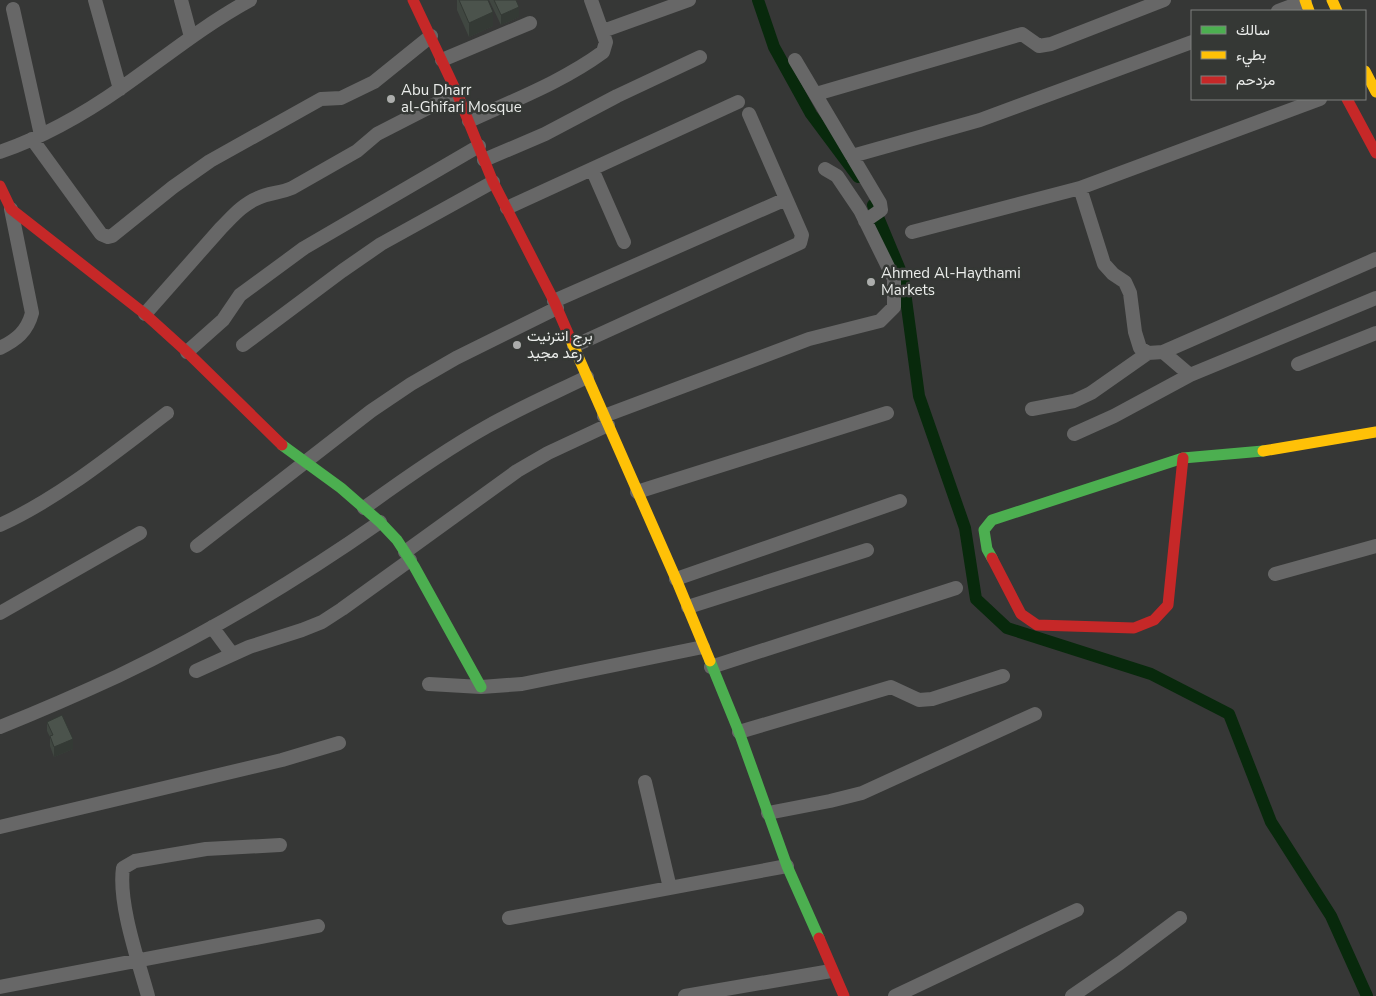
<svg xmlns="http://www.w3.org/2000/svg" width="1376" height="996" viewBox="0 0 1376 996" font-family="'Nunito Sans',Vazirmatn,sans-serif">
	<rect width="100%" height="100%" fill="#363736"/>
	<g fill="none" stroke-linecap="round" stroke-linejoin="round">
		<!-- canal -->
		<path stroke="#08290c" stroke-width="12" d="M758,0L774,47L811,114L858,177
			M873,205L903,277L919,396L965,528L976,599L1007,628L1151,674L1229,714L1271,822L1331,916L1367,996"/>
		<!-- street -->
		<path stroke="#676767" stroke-width="14" d="M95,0L120,89
			M181,0L191,37
			M13,9L41,135
			M1278,11L1305,1
			M603,31L689,0
			M442,60L530,23
			M795,60L880,203L881,210L865,221
			M816,94L1022,34L1039,46L1051,44L1164,0
			M469,121C514,100 562,82 603,52L606,42L591,0
			M32,139L101,234L108,237L112,236L173,187L210,161L321,99L341,98L374,82L431,36
			M0,152C43,137 84,114 121,88C164,58 204,25 250,0
			M852,156L980,120L1192,42
			M484,160L545,134L617,96L700,57
			M592,169L624,242
			M1080,188L1104,264L1113,274L1125,282L1130,293L1135,332L1140,348L1148,353L1163,352L1376,259
			M507,208L738,102
			M912,232L1080,188L1320,99
			M554,301L786,199
			M145,314L221,228C232,217 243,204 258,198C268,193 281,193 292,188L357,151L377,134L457,93
			M243,345L342,271L381,244L493,182
			M574,346L800,243L802,235L749,114
			M0,348C16,340 27,332 32,313L11,209
			M187,352L223,320L240,295L304,248L479,146
			M1163,352L1190,375
			M1298,364L1376,333
			M1032,409L1074,401L1091,393L1148,353
			M604,416L809,339L880,321L894,307V279L860,210L837,176L825,169
			M1074,434L1114,416L1190,375L1376,298
			M637,492L887,413
			M364,508C404,479 445,450 488,426C520,408 554,393 587,377
			M0,525C61,497 114,453 167,413
			M197,546L371,411L411,384L456,358L557,308
			M405,552L517,471L548,453L608,425
			M1275,574L1376,546
			M676,579L900,501
			M688,607L867,550
			M0,613L140,533
			M212,627L232,654
			M711,667L956,588
			M196,671L249,647L302,630L322,622L342,609L410,560
			M429,684L481,687L522,684L703,647
			M0,727C40,711 79,694 118,676C210,632 297,580 380,522
			M739,732L891,687L919,700L932,699L1003,676
			M645,782L670,888
			M768,813L830,801L862,793L1035,714
			M0,827L282,760L339,743
			M509,918L787,866
			M0,987L318,926
			M148,996C138,960 118,903 123,868L135,861L206,849L280,845
			M685,996L831,971
			M895,996L1077,910
			M1072,996L1120,963L1180,918"/>
		<!-- fast -->
		<path stroke="#4caf50" stroke-width="11" d="M282,445L341,488L380,522L397,540L414,566L481,687
			M992,558L987,549L984,530L992,520L1183,458L1263,451
			M710,661L739,732L787,866L819,938"/>
		<!-- slow -->
		<path stroke="#ffc107" stroke-width="11" d="M1305,0L1309,11
			M1332,0L1337,11
			M1365,71L1376,92
			M570,338L676,579L710,661
			M1263,451L1376,432"/>
		<!-- jam -->
		<path stroke="#c62828" stroke-width="11" d="M413,0L457,93L493,182L554,301L570,338
			M1347,99L1376,153
			M0,186L11,209L145,314L187,352L282,445
			M992,558L1021,614L1037,625L1134,628L1154,620L1168,605L1183,458
			M819,938L844,996"/>
	</g>
	<!-- wall -->
	<path fill="#404741" d="M457,0H488L493,26L469,37L457,10Z
		M489,0H516L519,17L501,25Z
		M47,722L73,749L54,757L50,746V737L47,731Z"/>
	<!-- shaded-wall -->
	<path fill="#343a35" d="M519,7V17L501,25V15Z
		M493,12V26L469,37V23Z
		M73,739V749L54,757V747Z"/>
	<!-- building -->
	<path fill="#4b534c" stroke="#343a35" d="M459,0H488L493,12L469,23Z
		M494,0H516L519,7L501,15Z
		M62,715L73,739L54,747L50,736L53,735L47,722Z"/>
	<!-- markers -->
	<g fill="#acadac" stroke="#353835" stroke-width="2">
		<circle cx="391" cy="99" r="5"/>
		<circle cx="871" cy="282" r="5"/>
		<circle cx="517" cy="345" r="5"/>
	</g>
	<g text-anchor="middle" stroke-width="5" stroke-linejoin="round" paint-order="stroke">
		<!-- poi labels -->
		<g font-size="15" fill="#ebedeb" stroke="#353835" text-anchor="start">
			<text x="401" y="95">Abu Dharr<tspan x="401" dy="17">al-Ghifari Mosque</tspan></text>
			<text x="881" y="278">Ahmed Al-Haythami<tspan x="881" dy="17">Markets</tspan></text>
			<text x="527" y="341">برج انترنيت<tspan x="527" dy="17">رعد مجيد</tspan></text>
		</g>
	</g>
	<!-- legend -->
	<rect x="1191" y="10" width="175" height="90" fill="#353835" stroke="#7e807e"/>
	<rect x="1201" y="26" width="25" height="8" fill="#4caf50" stroke="#7e807e"/>
	<text x="1236" y="35" font-size="15" fill="#ebedeb">سالك</text>
	<rect x="1201" y="51" width="25" height="8" fill="#ffc107" stroke="#7e807e"/>
	<text x="1236" y="60" font-size="15" fill="#ebedeb">بطيء</text>
	<rect x="1201" y="76" width="25" height="8" fill="#c62828" stroke="#7e807e"/>
	<text x="1236" y="85" font-size="15" fill="#ebedeb">مزدحم</text>
</svg>
